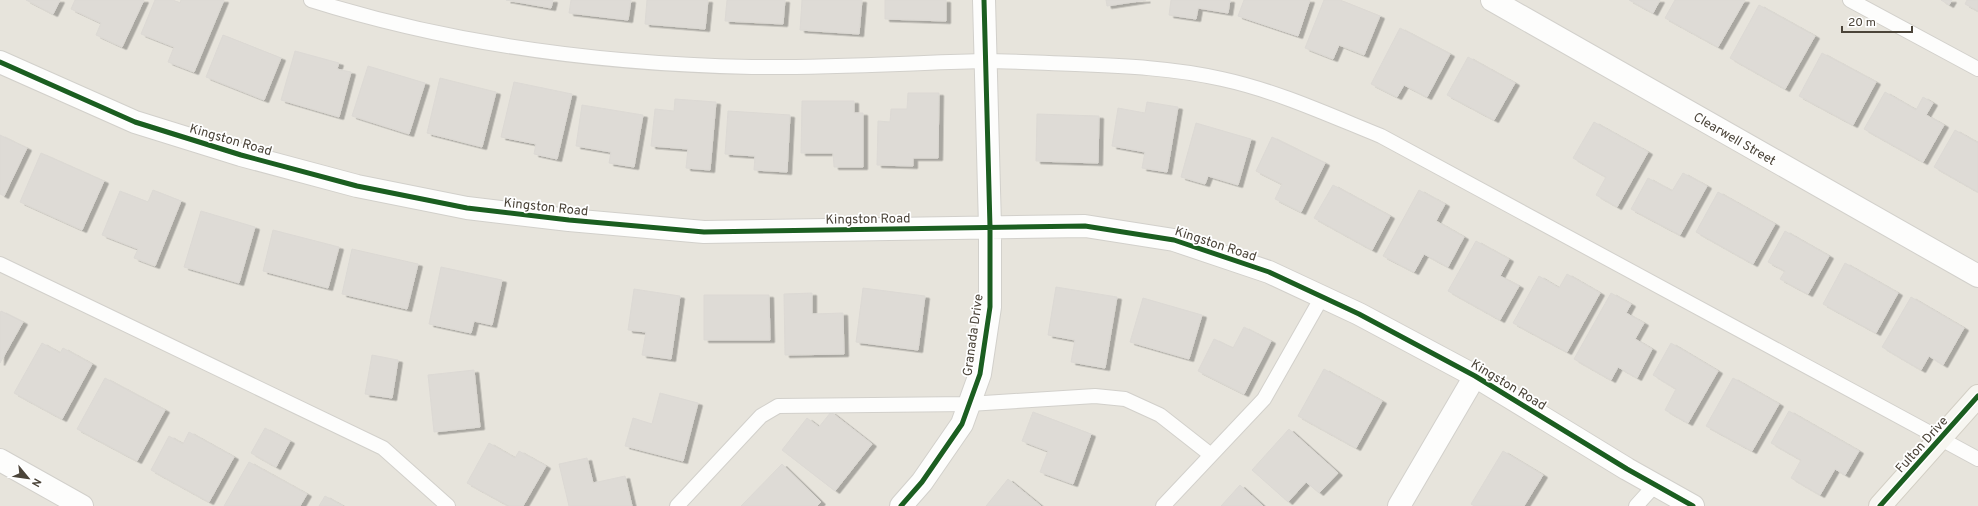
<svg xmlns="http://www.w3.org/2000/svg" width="1978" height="506" viewBox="0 0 1978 506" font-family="Overpass,sans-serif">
	<defs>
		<filter id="shadow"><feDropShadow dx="4.5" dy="2.5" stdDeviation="0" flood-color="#0004"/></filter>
	</defs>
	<rect width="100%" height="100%" fill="#f4f2ee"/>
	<!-- residential -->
	<path fill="#e7e4dc" d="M0,0H1978V506H0Z"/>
	<!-- building -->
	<path fill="#dedbd6" stroke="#dcd9d4" filter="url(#shadow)" d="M26,0H60L53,14Z
		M75,0H144L122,47L96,35L101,23L71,9Z
		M155,0H173L180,3L181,0H224L194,72L168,62L174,47L141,34Z
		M506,0H553L551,8Z
		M571,0H631L628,20L569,13Z
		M647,0H708L705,29L645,24Z
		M727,0H785L783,24L725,21Z
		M802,0H862L859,34L800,30Z
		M885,0H946V21L885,19Z
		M1106,0H1146L1107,6Z
		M1171,0H1230L1228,13L1198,8L1196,19L1169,15Z
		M1244,0H1310L1298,36L1238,16Z
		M1324,0H1340L1380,16L1364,55L1339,45L1333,59L1305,48Z
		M1629,0H1660L1653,13Z
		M1675,0H1745L1718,47L1665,18Z
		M1941,0H1952L1949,5Z
		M1967,0H1978V11L1965,4Z
		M1759,5L1815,36L1785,89L1730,58Z
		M1400,28L1450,54L1427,97L1404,85L1397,97L1371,84Z
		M223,35L281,58L264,100L206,77Z
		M295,51L339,63L337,69L351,72L339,117L281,100Z
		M1822,53L1876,82L1853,125L1799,96Z
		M1468,57L1515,83L1494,120L1447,95Z
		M368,66L425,83L409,134L352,116Z
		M440,78L496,92L482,147L427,133Z
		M514,82L572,94L557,159L534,154L536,144L501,137Z
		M1885,92L1916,110L1923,97L1933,103L1926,115L1944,125L1923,162L1864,129Z
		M908,93H939L938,158H913V166L877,165L878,121L890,122L891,109H907Z
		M675,99L716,102L710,170L686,168L688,149L651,146L655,109L674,111Z
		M802,101H854V113H863V167H834L833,153H801Z
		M1147,102L1178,107L1167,172L1142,168L1145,152L1112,146L1118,108L1145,113Z
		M582,105L643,115L634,167L609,163L611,152L576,146Z
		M728,111L790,115L787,172L754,170L755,156L725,154Z
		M1037,114L1099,116L1098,163L1036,161Z
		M1594,122L1648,152L1617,207L1596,195L1606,177L1573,158Z
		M1196,123L1251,139L1238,185L1208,176L1205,184L1181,177Z
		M1955,130L1978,143V192L1934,167Z
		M0,135L27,148L4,196L0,194Z
		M1272,137L1325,163L1301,212L1275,199L1282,184L1256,171Z
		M41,153L104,181L82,230L20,202Z
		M1683,173L1707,186L1680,235L1631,209L1648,178L1672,191Z
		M1333,185L1390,216L1372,250L1314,218Z
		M153,190L181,201L155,266L134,258L138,249L102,235L120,191L148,202Z
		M1419,190L1445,204L1436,221L1464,237L1448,267L1424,254L1414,272L1383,256Z
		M1718,192L1775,224L1753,264L1696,232Z
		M201,211L255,227L239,283L184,267Z
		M273,230L339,247L328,288L263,271Z
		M1785,231L1829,256L1808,294L1780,279L1785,271L1768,262Z
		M1476,241L1509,259L1500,276L1519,286L1500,320L1448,291Z
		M352,249L418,264L407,309L342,294Z
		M1845,263L1898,293L1876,333L1823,304Z
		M441,267L502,280L492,325L474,321L471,333L429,324Z
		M1567,274L1600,293L1567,352L1513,323L1539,276L1559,288Z
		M1056,287L1117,297L1105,368L1071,362L1075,340L1048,335Z
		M863,288L925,296L918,350L856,342Z
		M634,289L680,296L671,359L642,355L646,332L628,330Z
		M812,293V314L843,313L844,354L785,355L784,294Z
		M1611,293L1631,304L1626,313L1644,323L1635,339L1652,349L1637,378L1618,367L1611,380L1574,359Z
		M704,295H769L770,340H704Z
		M1911,297L1964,328L1943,365L1929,356L1921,370L1882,347Z
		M1143,298L1202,315L1189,359L1130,342Z
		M1,311L23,322L0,363V313Z
		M1244,327L1271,341L1244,394L1198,371L1214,339L1233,348Z
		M42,343L60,353L63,348L92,364L62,419L14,393Z
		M1671,343L1718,371L1688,423L1665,410L1676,389L1653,375Z
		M372,355L398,360L392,398L365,394Z
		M1324,369L1382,401L1356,448L1298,416Z
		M474,370L480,427L434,432L428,375Z
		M105,378L165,410L137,461L77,429Z
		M1733,378L1779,404L1752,451L1706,426Z
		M660,393L698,403L683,461L625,446L633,418L652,424Z
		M1789,411L1859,451L1845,475L1835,469L1820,495L1791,478L1801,460L1771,443Z
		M831,412L872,444L835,491L782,450L807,418L819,427Z
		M1033,412L1091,434L1073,484L1040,472L1048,451L1022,441Z
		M265,428L290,441L276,467L251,453Z
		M1289,429L1338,473L1319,493L1306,482L1288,502L1252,470Z
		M189,432L234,457L209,502L151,470L169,436L183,444Z
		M489,443L515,458L519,451L546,466L523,506H509L467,483Z
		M1503,451L1543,475L1524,506H1474L1471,504Z
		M587,458L593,483L625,476L632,506H569L559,464Z
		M249,462L307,494L300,506H224Z
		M782,464L821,502L817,506H741Z
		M1008,479L1041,506H986Z
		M1240,485L1263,506H1221Z
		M325,496L343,506H319Z"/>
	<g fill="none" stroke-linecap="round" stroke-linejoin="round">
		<defs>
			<path id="service" d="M311,0C453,45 604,64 752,67C829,68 906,63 982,61C1013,61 1044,63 1075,64C1124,66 1174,68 1222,79C1277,91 1329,115 1381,136L1978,459
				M1850,0L1978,69
				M0,264L383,448L448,506
				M677,506L761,416L778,406L969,404L1095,396L1125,399L1160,415L1211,455
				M1163,506L1264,399L1322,297
				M1636,506L1655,485"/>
			<path id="minor" d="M1492,0L1978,276
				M0,460L82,506
				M1399,506L1475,376"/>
			<path id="tertiary" d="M0,62L135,122L241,155L357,186L467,208L569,220L704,232L1085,226L1174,240L1269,272L1359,314L1475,376L1627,469L1693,506
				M901,506L922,482L962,424L980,374L990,307V227L984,0"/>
			<path id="secondary" d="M1880,506L1978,396"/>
		</defs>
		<!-- service casing -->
		<use href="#service" stroke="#d2d0cb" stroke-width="16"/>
		<!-- minor casing -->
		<use href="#minor" stroke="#d2d0cb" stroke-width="24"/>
		<!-- tertiary casing -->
		<use href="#tertiary" stroke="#d2d0cb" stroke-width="24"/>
		<!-- secondary casing -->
		<use href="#secondary" stroke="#d3cfc5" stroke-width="24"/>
		<!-- service -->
		<use href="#service" stroke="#fdfdfc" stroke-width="14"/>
		<!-- minor -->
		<use href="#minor" stroke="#fdfdfc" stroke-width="22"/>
		<!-- tertiary -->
		<use href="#tertiary" stroke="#fdfdfc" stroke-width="22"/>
		<!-- secondary -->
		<use href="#secondary" stroke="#f7f6f1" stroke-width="22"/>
		<defs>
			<path id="cycleway" d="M0,62L135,122L241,155L357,186L467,208L569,220L704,232L1085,226L1174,240L1269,272L1359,314L1475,376L1627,469L1693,506
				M901,506L922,482L962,424L980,374L990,307V227L984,0
				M1880,506L1978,396"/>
		</defs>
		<!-- cycleway casing -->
		<use href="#cycleway" stroke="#fff" stroke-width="8"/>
		<!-- cycleway -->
		<use href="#cycleway" stroke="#1b5e20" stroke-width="5"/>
	</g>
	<g text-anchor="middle" stroke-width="3.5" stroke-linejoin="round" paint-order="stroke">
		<!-- street labels -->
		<g font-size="13" fill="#4b4439" stroke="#fff">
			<text transform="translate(1735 138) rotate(30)" y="5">Clearwell Street</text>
			<text transform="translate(231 139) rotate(16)" y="5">Kingston Road</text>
			<text transform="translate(546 206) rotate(6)" y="5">Kingston Road</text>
			<text transform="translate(868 218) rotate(-1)" y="5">Kingston Road</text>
			<text transform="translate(1216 243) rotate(18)" y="5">Kingston Road</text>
			<text transform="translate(972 335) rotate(-82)" y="5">Granada Drive</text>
			<text transform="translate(1509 384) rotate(31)" y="5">Kingston Road</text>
			<text transform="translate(1921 444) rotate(-48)" y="5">Fulton Drive</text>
		</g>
	</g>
	<!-- north arrow -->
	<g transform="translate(28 478) rotate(119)" stroke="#ffffff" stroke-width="3" paint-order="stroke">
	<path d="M0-3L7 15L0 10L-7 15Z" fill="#4b4439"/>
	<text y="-6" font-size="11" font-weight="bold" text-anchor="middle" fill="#4b4439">N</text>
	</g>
	<!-- scale -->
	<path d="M1842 26v6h70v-6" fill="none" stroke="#4b4439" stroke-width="2"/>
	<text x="1848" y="26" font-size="12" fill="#4b4439" stroke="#ffffff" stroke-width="3" paint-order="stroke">20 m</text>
</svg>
